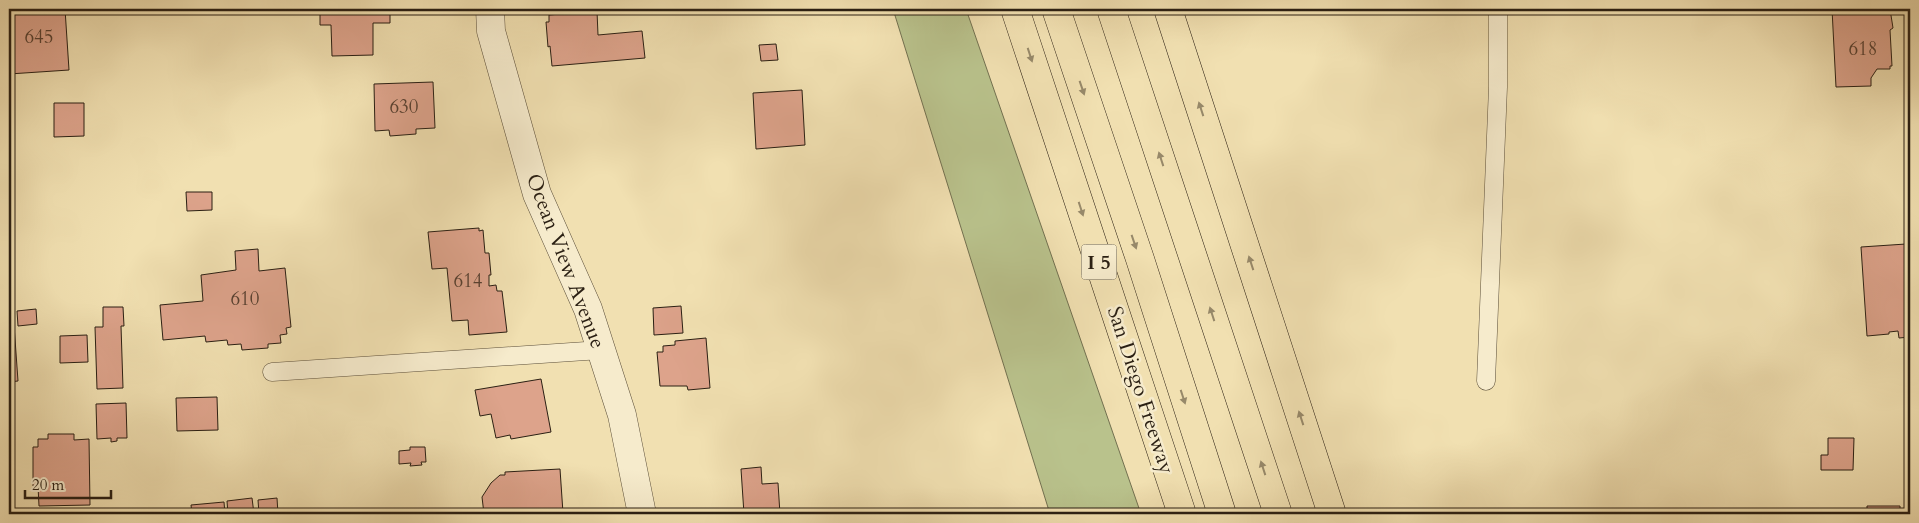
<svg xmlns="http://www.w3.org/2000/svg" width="1919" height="523" viewBox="0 0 1919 523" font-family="Cardo,serif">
	<rect width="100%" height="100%" fill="#f1e0b1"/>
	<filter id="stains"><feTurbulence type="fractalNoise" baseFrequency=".004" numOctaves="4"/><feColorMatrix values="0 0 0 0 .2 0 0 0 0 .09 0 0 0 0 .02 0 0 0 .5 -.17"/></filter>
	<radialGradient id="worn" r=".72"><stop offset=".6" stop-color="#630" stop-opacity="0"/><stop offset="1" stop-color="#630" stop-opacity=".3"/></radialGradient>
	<!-- green -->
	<path fill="#b9c28c" stroke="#727050" d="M893,9H966L1141,514H1050Z"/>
	<!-- building -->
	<path fill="#dda38b" stroke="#2a1f13" d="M9,9H65L69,70L9,74V43L12,42L11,29H9Z
		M320,9H390V23H373V55L332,56L331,25H320Z
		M1832,9H1890L1893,28L1890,30L1892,66H1890V69H1877L1871,78V86L1836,87Z
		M597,11L598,35L642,31L645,58L552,66L550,46L548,47L546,22H549V15Z
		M776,44L778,60L761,61L759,45Z
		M433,82L435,128L416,129V134L390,136L389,130L375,131L374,84Z
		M802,90L805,145L756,149L753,93Z
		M54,103H84V136L54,137Z
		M186,192H212V210L187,211Z
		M479,228V231L483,230L485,253H489L491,275H489V286L496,285L497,291H502L507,332L469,335L468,320L452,321L447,268L432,269L428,232Z
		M1906,244L1907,263L1910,262V337L1899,338L1898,331L1889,332V334L1867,336L1861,247Z
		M258,249L259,271L285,268L291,327L286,328L287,334L280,335L281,343L268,344V348L242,350L241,344L228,345L227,340L206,342L205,336L163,340L160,305L203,301L201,275L236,270L235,251Z
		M681,306L683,333L654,335L653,308Z
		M103,307H123L124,326H121L123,388L97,389L95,327H103Z
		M36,309L37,324L18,326L17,311Z
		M9,325H14L18,381L9,382Z
		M87,335L88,362L60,363V336Z
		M706,338L710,388L688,390L687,386H660L657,352H663V346L675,345V341Z
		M541,379L551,432L511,439L510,435L496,438L491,414L480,416L475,390Z
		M217,397L218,430L177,431L176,398Z
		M126,403L127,438H117V441L111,442V438L97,439L96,404Z
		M48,434H74V440L89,439L90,505L39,506L38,486H33V447H38V439H48Z
		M1828,438H1854L1853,470H1821V455H1828Z
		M410,447H425L426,462H421L422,465L410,466L411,463L399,464V451L410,450Z
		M761,467L762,484L778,483L780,514H744L741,469Z
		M560,469L563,513L484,514L482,497L491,483L500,475H505V472Z
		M252,498L254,514H228L227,501Z
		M277,498L278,514H259L258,500Z
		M224,502L225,514H192L191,505Z
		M1867,506H1900V514H1867Z
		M474,509L475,514H436V511Z"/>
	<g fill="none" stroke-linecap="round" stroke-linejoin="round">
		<defs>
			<path id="service" d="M272,372L601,350
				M1486,381L1498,87V9"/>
			<path id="minor" d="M490,9L491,31L537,194L588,309L622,415L642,514"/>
			<path id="motorway" d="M1015,9L1182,514
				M1056,9L1140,259L1222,514
				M1111,9L1278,514
				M1168,9L1332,514"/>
		</defs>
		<!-- service casing -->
		<use href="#service" stroke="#5c4f3a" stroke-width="19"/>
		<!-- minor casing -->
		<use href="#minor" stroke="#5c4f3a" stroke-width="29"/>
		<!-- motorway casing -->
		<use href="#motorway" stroke="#2a1f13" stroke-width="29"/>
		<!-- service -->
		<use href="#service" stroke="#f6ebcc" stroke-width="18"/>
		<!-- minor -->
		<use href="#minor" stroke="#f6ebcc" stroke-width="28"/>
		<!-- motorway -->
		<use href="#motorway" stroke="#f1e0b1" stroke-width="28"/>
	</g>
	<!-- one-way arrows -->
	<defs><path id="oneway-solid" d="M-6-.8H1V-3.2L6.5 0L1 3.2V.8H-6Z" transform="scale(1.25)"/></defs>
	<g fill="#97896a">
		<use href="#oneway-solid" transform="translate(1030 55) rotate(72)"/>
		<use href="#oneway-solid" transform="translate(1082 88) rotate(71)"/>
		<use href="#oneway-solid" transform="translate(1201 109) rotate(-108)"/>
		<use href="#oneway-solid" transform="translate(1161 159) rotate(-108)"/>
		<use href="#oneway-solid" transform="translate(1081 209) rotate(72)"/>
		<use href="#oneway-solid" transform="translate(1134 242) rotate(71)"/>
		<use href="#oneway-solid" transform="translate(1251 263) rotate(-108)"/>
		<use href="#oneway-solid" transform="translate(1212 314) rotate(-108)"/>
		<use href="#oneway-solid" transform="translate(1183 397) rotate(72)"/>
		<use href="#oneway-solid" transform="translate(1301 418) rotate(-108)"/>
		<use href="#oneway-solid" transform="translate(1263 468) rotate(-108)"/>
	</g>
	<g text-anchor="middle" stroke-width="5" stroke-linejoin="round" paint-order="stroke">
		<!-- number labels -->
		<g font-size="19" fill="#574031">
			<text x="39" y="43">645</text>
			<text x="1863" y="55">618</text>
			<text x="404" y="113">630</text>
			<text x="468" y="287">614</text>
			<text x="245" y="305">610</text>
		</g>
		<!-- shield labels -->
		<rect fill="#f6ebcc" stroke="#675c4a" stroke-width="1" x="1081.5" y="244.5" width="35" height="35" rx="4"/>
		<g font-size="20" font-weight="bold" fill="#2a1f13">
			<text x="1099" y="269">I 5</text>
		</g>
		<!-- street labels -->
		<g font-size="21" fill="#2a1f13" stroke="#f6ebcc">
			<text transform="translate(566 261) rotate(69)" y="7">Ocean View Avenue</text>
			<text transform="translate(1141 390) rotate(72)" y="7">San Diego Freeway</text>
		</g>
	</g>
	<!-- margin -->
	<rect width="1919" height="523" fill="none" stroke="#f1e0b1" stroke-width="30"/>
	<rect x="10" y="10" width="1899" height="503" fill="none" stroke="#2a1f13" stroke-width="2.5"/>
	<rect x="15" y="15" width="1889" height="493" fill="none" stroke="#2a1f13"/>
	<!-- scale -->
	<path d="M25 490v8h86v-8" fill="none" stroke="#2a1f13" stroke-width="2.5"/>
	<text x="32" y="490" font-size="15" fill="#2a1f13" stroke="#f6ebcc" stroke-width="4" paint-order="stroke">20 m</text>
	<rect width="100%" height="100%" filter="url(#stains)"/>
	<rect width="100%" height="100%" fill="url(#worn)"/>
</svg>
